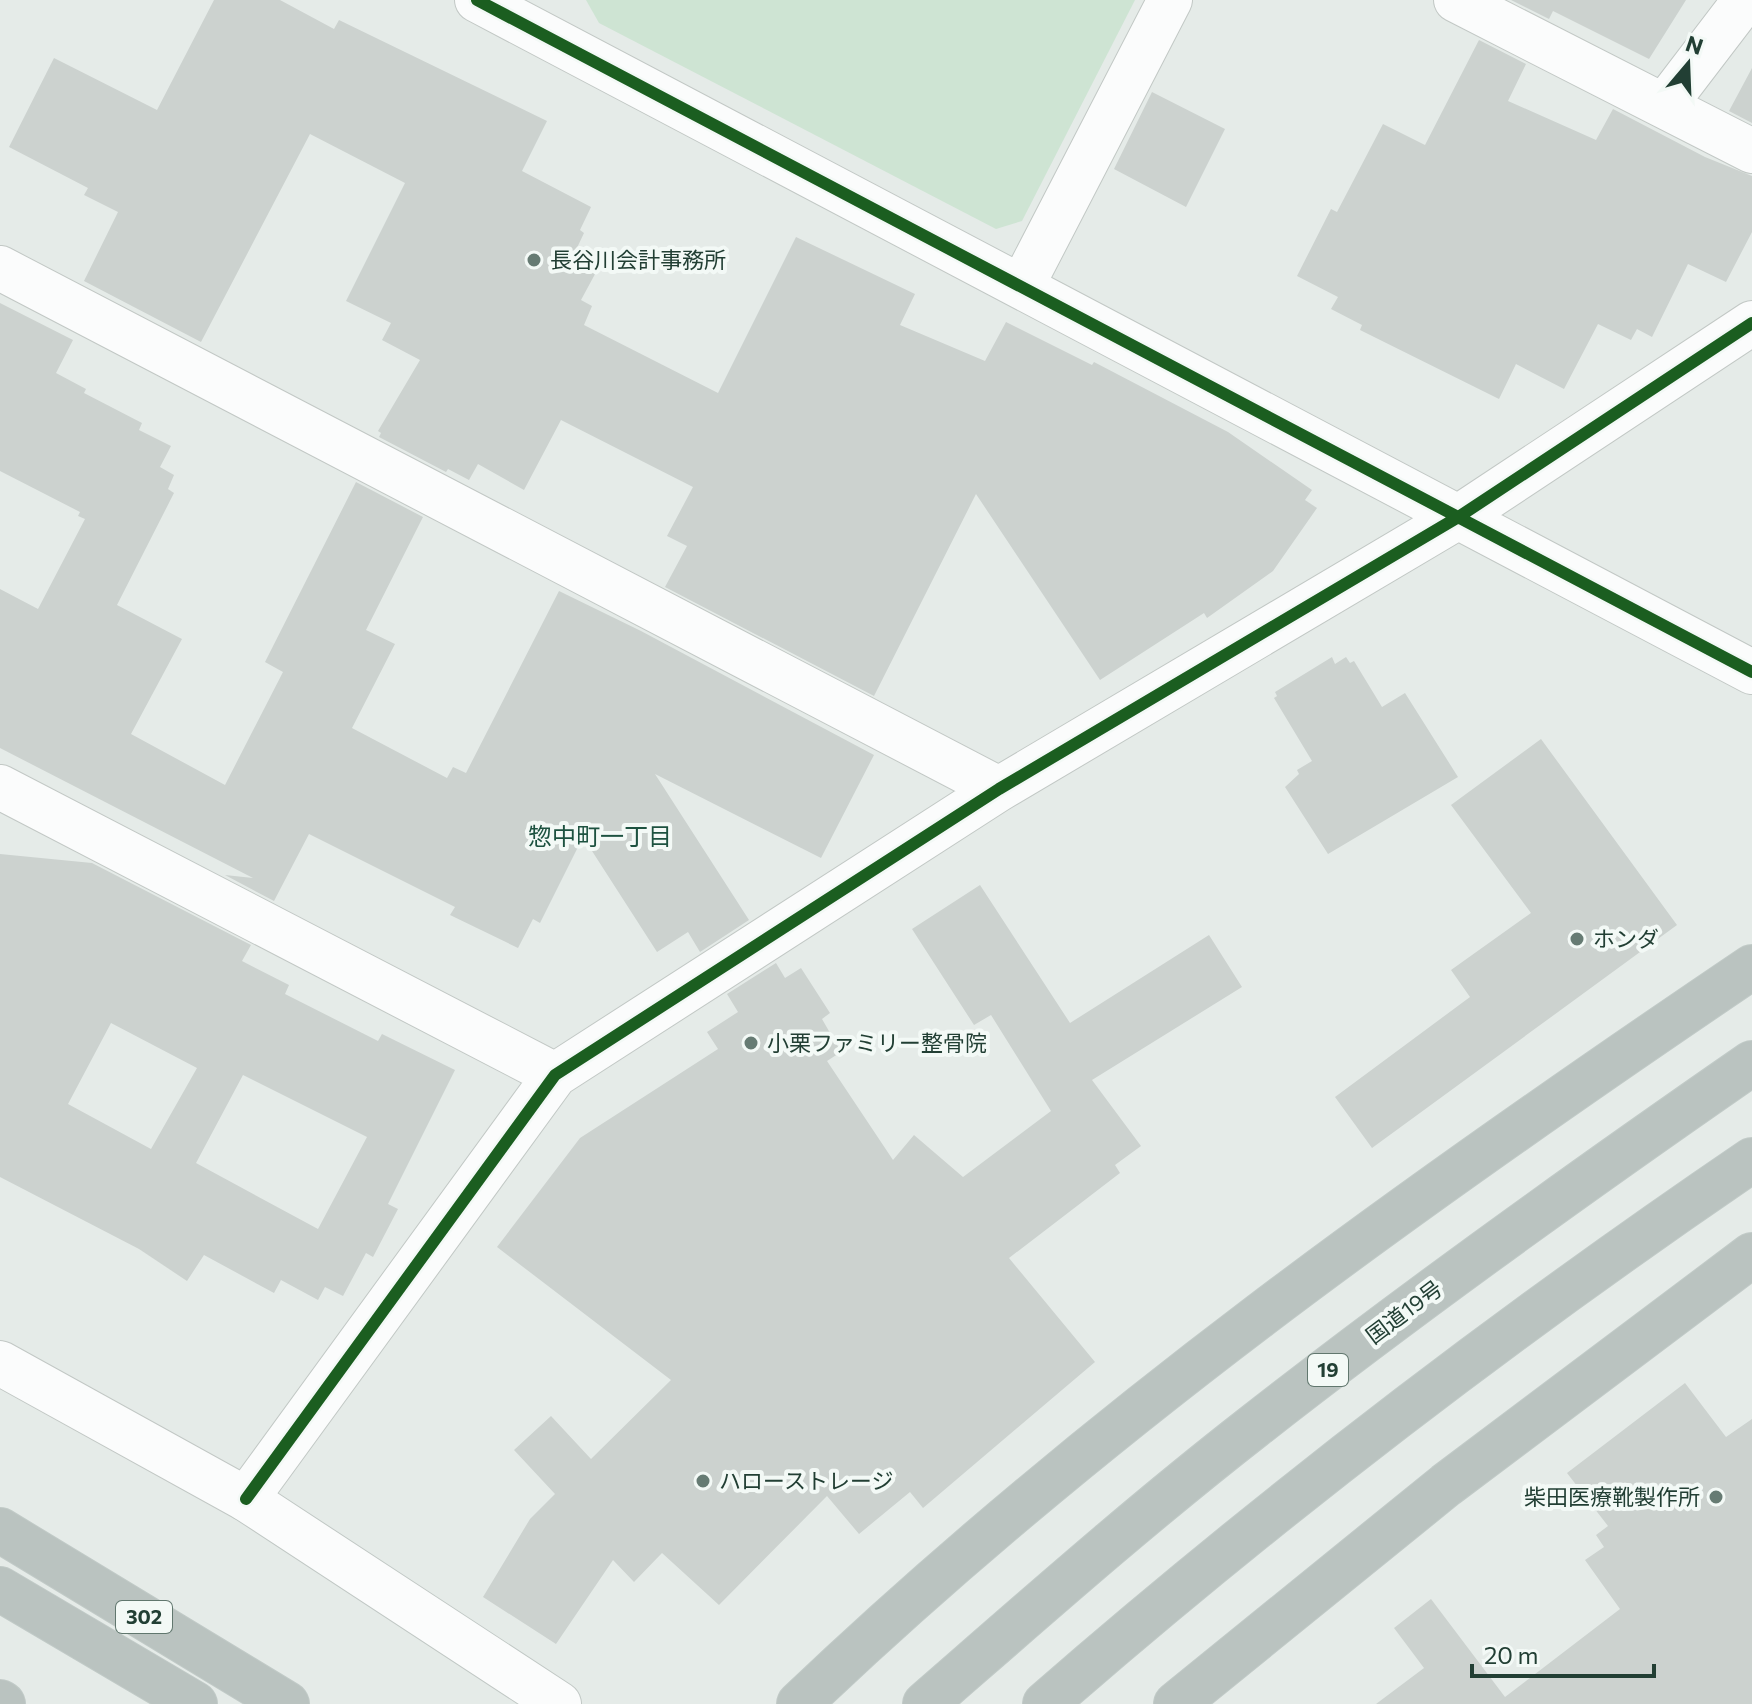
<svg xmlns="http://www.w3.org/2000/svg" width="1752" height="1704" viewBox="0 0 1752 1704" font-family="Commissioner,'Noto Sans JP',sans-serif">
	<rect width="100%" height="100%" fill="#e5ebe8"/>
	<!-- green -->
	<path fill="#cee4d3" d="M586,0H1135L1022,221L996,229L599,23Z"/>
	<!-- building -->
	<path fill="#ccd2cf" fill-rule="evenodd" d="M214,0H280L334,29L339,20L547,121L522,171L591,207L580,230L584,233L576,250L601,263L581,300L592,306L584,325L718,393L796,237L915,294L900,325L985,361L1006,322L1092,365L1094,362L1228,432L1312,490L1305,500L1317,508L1273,571L1207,618L1204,613L1100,680L976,494L874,696L665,587L687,546L667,536L693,487L561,420L524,490L478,464L469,480L448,469L446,472L379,437L381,433L378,431L420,360L382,340L391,323L346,301L405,183L310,134L201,342L84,281L118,212L84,195L88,188L9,147L54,58L157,110Z
		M1511,0H1686L1649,59L1553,11L1549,19Z
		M1479,40L1526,64L1508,101L1596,140L1613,109L1705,157L1752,176V232L1726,282L1688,264L1652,337L1637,329L1631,340L1598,324L1564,389L1516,364L1499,399L1360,330L1362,325L1331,309L1338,297L1297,276L1331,209L1337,212L1383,124L1425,145Z
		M1752,68V123L1729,111Z
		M1152,92L1225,129L1186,207L1114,169Z
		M0,303L73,340L56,373L86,389L84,393L142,423L139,430L171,446L160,467L174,475L168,489L174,493L117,605L182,639L131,734L225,785L283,672L265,662L356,482L423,517L366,630L395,644L352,728L447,778L453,767L466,773L559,591L641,631L874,755L821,858L655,774L749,920L700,952L688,932L657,952L583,837L540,923L533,919L518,948L450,915L455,907L309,834L274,901L225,875L253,878L0,748V589L38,609L85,519L78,516L80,512L0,471Z
		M1332,657L1335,664L1346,657L1350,663L1354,661L1382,707L1405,693L1458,777L1328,854L1285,787L1299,774L1297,770L1312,761L1274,698L1277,696L1275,692Z
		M1541,739L1677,925L1372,1148L1335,1097L1470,997L1451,970L1531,913L1451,805Z
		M0,854L92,863L251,945L242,961L289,985L285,994L378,1041L382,1034L455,1070L388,1204L398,1209L373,1257L366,1253L343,1296L325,1287L318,1300L281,1280L274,1293L204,1255L187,1281L139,1249L0,1177ZM111,1023L197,1068L151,1149L68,1104ZM243,1075L367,1137L318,1229L196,1163Z
		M980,885L1070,1023L1209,935L1242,987L1092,1080L1141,1146L1115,1165L1120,1173L1009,1258L1095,1362L923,1508L910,1492L859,1534L827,1496L719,1605L662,1553L634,1582L613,1560L556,1644L483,1597L530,1519L555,1494L514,1450L551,1416L591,1459L671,1380L497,1247L580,1138L718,1049L707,1032L738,1012L727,994L776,963L785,978L801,968L830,1013L822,1019L841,1052L827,1061L893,1160L914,1135L963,1177L1051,1111L991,1015L974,1025L912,929Z
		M1685,1383L1726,1437L1752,1419V1704H1376L1424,1668L1394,1628L1431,1599L1505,1697L1620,1609L1585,1560L1604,1547L1596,1535L1608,1526L1567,1473Z"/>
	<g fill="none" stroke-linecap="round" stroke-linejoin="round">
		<defs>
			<path id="street" d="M477,0L1752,672
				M1456,0L1752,151
				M1664,106L1745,0
				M0,268L999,789
				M1022,286L1170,0
				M0,787L555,1075
				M0,1363L246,1499L555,1075L999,789L1460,516L1752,323"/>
			<path id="secondary" d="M246,1499L559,1704"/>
			<path id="highway" d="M0,1530L287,1704
				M0,1589L195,1704
				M0,1702L3,1704
				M799,1704C1090,1426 1419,1192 1752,967
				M925,1704C1033,1610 1140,1515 1253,1427C1415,1300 1583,1180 1752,1063
				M1045,1704C1270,1508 1505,1328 1752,1160
				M1176,1704L1446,1485L1752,1255"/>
		</defs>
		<!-- street casing -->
		<use href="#street" stroke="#c2c8c5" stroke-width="46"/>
		<!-- secondary casing -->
		<use href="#secondary" stroke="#c1c8c5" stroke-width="46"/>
		<!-- highway casing -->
		<use href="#highway" stroke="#c1cac7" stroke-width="46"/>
		<!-- street -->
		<use href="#street" stroke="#fbfcfc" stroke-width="44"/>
		<!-- secondary -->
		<use href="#secondary" stroke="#fbfcfc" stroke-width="44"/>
		<!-- highway -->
		<use href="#highway" stroke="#bac3c0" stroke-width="44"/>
		<defs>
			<path id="cycleway" d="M477,0L1752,672
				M246,1499L555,1075L999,789L1460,516L1752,323"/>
		</defs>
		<!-- cycleway casing -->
		<use href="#cycleway" stroke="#f3f9f6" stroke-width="17"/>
		<!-- cycleway -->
		<use href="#cycleway" stroke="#1b5e20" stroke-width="12"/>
	</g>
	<!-- markers -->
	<g fill="#667b73" stroke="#f3f9f6" stroke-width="3">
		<circle cx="534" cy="260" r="8"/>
		<circle cx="1577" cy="939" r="8"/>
		<circle cx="751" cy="1043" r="8"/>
		<circle cx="703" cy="1481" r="8"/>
		<circle cx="1716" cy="1497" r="8"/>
	</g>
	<g text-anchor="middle" stroke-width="8" stroke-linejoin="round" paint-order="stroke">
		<!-- shield labels -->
		<g fill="#f3f9f6" stroke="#61776e" stroke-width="2">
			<rect x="1308" y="1354" width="40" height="32" rx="6"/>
			<rect x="116" y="1601" width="56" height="32" rx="6"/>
		</g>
		<g font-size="20" font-weight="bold" fill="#223f34">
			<text x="1328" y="1377">19</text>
			<text x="144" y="1624">302</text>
		</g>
		<!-- poi labels -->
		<g font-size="22" fill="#223f34" stroke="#f3f9f6" text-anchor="start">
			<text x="550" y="268">長谷川会計事務所</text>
			<text x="1593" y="947">ホンダ</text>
			<text x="767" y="1051">小栗ファミリー整骨院</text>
			<text x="719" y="1489">ハローストレージ</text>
			<text x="1700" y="1505" text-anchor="end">柴田医療靴製作所</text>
		</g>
		<!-- street labels -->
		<g font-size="22" fill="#223f34" stroke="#f3f9f6">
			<text transform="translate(1404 1312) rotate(-37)" y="8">国道19号</text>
		</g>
		<!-- neighbourhood labels -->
		<g font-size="24" fill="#1d5240" stroke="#f3f9f6">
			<text x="600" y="845">惣中町一丁目</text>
		</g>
	</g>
	<!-- north arrow -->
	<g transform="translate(1688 64) rotate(19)" stroke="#f3f9f6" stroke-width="6" paint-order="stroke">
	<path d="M0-6L14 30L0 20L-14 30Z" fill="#223f34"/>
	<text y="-12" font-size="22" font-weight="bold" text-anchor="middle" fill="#223f34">N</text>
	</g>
	<!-- scale -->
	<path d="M1472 1664v12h182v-12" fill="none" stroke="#223f34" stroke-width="4"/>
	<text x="1484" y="1664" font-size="24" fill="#223f34" stroke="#f3f9f6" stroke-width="6" paint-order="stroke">20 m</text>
</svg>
